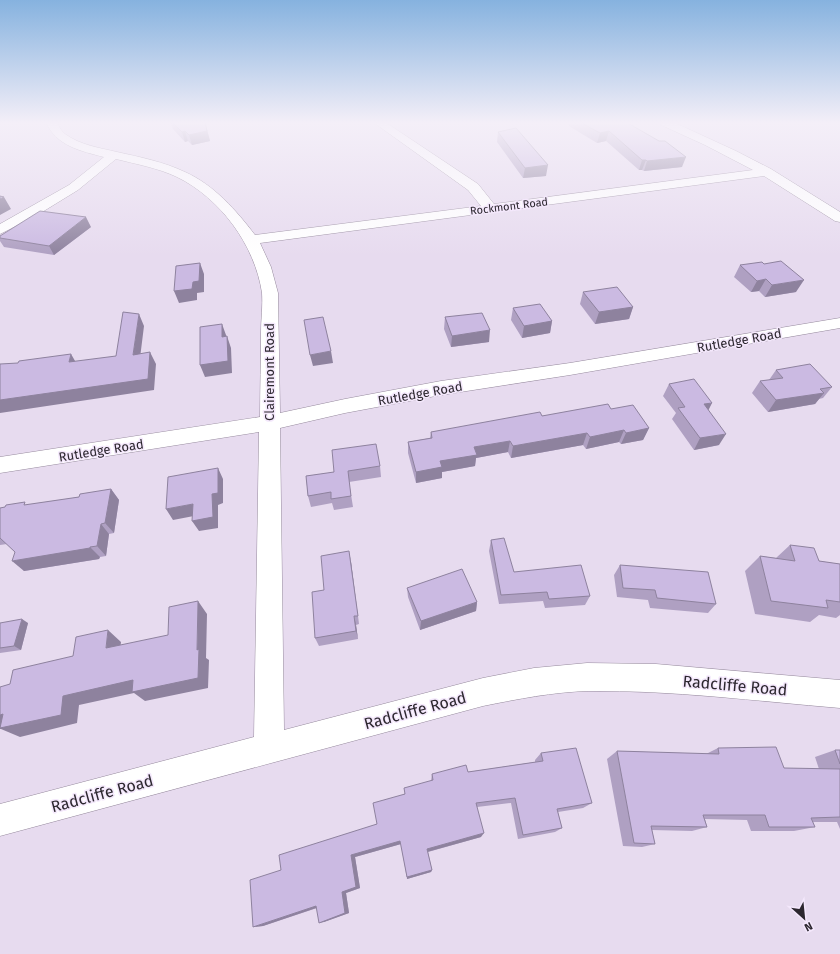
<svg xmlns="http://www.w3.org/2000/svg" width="840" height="954" viewBox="0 0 840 954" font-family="'Fira Sans',sans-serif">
	<rect width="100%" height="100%" fill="#e7dbef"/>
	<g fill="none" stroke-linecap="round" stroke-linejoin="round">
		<defs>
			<path id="minor" d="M46,122H57C59,127 61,131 65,134C80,145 100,148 117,152C140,157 164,162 185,172C214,185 236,210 255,235L481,206L468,190L373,122H385L478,184L494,204L753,170L705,145L659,124L658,122H673L736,151L771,169L840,212V222L835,221L764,176L260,243L271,267L278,293L280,413L345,399L441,381L570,363L840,318V328L570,375L441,395L345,413L280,428L284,730L483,678L534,668L587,663L656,664L840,680V708C756,701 672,690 588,691C553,692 518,699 483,706L0,836V804L254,737L259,432L0,473V457L260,417C260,389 261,360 261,332C261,319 263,305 262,293C255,245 220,198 177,177C158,168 136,164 116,159L78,190L34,217L0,234V224L69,185L104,157C81,151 56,146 46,122Z"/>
		</defs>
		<!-- minor casing -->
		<use href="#minor" stroke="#968a9d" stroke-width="1"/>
		<!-- minor -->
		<use href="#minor" fill="#fff" fill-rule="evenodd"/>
	</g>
	<!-- wall -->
	<path fill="#afa0c2" d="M170,122H205L210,141L192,145L188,141L185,142L173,129Z
		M569,122H626L682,167L644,171L642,170H639L606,141L597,143L569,126Z
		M498,132L546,176L523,178L497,142Z
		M91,227L54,255L4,247L0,241V236Z
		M740,265L796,292L765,297L759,291L751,292L734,277Z
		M583,292L633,307L629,319L595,324L580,304Z
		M513,308L552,321L550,333L522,338L511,320Z
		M445,317L489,342L451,347L444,329Z
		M776,370L832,387L823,398L819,399L815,404L768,412L752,393L760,381L769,380Z
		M669,384L708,410L719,445L694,450L672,419L676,413L663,396Z
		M611,409L649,428L643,440L621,444L619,442L586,449L583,445L511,458L508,452L476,458L475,466L442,472V478L416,483L408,453V442L430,438L431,432L542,416Z
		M380,466L381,477L349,482L353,507L334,510L332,503L311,507L308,496L306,476Z
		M111,489L119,500L114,533L109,534L106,556L100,557L99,559L24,571L15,552L7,544L0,545V508L28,505L79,497Z
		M491,540L514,572L590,596L585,605L545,608L543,601L499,604L489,551Z
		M790,545L819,561L840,564V615L836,618L819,615L810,622L755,614L745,571L760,556L776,558Z
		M351,562L359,624L356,625L358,639L319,646L315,638L324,590Z
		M620,565L716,604L708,613L650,608L648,600L617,597L614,575Z
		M407,588L477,602L476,611L420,630L408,597Z
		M0,623H28L21,650L0,653Z
		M718,748L784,768L819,769L815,757L835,750H840V829L837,822H813L815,827L794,831H751L747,820L705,819L707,827L692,831L652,830L655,844L642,847L623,846L607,759L617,751L706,754Z
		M541,753L592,803L583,808L558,812L562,828L555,832L518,839L511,803L477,807L481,837L428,852L432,870L431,872L407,879L401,844L355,857L360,888L346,893L349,913L324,922L317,908L263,926L253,927L281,870L377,824L404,794L431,781L432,774L468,772L535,762V760Z"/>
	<!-- shaded-wall -->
	<path fill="#8e829e" d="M205,122L210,141L192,145L189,135Z
		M185,131L188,141L185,142L182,132Z
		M609,131L606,141L597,143L600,133Z
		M686,157L682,167L644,171L647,161Z
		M642,160H646L642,170H639Z
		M548,165L546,176L523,178L525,168Z
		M4,197L11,209L0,215V199Z
		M86,217L91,227L54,255L49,246Z
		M200,263L204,274V292L197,293V300L179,303L174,291L193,282Z
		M766,279L759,291L751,292L757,281Z
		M804,280L796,292L765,297L772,285Z
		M633,307L629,319L595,324L599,312Z
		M139,314L144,326L139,366L133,355Z
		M552,321L550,333L522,338L524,326Z
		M222,324L226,335V349L222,337Z
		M490,330L489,342L451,347L452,336Z
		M227,336L231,348L232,373L205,377L200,365Z
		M331,351L333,363L313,366L310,355Z
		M150,352L156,364L154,390L0,413V400Z
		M71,354L78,366L69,362Z
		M824,393L815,404L768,412L776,400Z
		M712,403L706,415L704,404Z
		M649,428L643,440L621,444L626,433Z
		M624,430L619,442L586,449L590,437Z
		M587,433L583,445L511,458L513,446Z
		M726,434L719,445L694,450L700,438Z
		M510,441L508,452L476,458L475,466L442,472V478L416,483V472L440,461L474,447Z
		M218,468L223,479V503L218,505V528L199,531L192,521L212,494Z
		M111,489L119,500L114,533L105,523Z
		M193,504L199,515L173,520L166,509Z
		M101,524L109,534L106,556L97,546Z
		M90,547L100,557L99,559L24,571L12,561Z
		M349,551L351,562L359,624L358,616Z
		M198,601L207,614L206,658L209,660L208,688L145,701L134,693L79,705L77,723L20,737L1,729H0V715L63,696L197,650Z
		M477,602L476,611L420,630L421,621Z
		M354,616L356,625L358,639L356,631Z
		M22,619L28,623L21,650L14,646Z
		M108,630L121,642L119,659L106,648Z
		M484,833L481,837L427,852V849Z
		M400,841L401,844L355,857L360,888L346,893L349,913L324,922L319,923L342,892L351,855Z
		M432,870L431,872L407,879V877Z
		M316,906H322L263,926L253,927Z"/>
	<!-- building -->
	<path fill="#cbbae2" stroke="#8e829e" d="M172,122H205L207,131L189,135L185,131L182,132Z
		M580,122H626L659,141H665L686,157L647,161L646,160H642L609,131L600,133Z
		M516,128L548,165L525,168L498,132Z
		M0,196L4,197L0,199Z
		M40,211L86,217L49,246L0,238V236Z
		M781,261L804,280L772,285L766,279L757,281L740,265L762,262L764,264Z
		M200,263L199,281L193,282L192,289L174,291L176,266Z
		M617,287L633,307L599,312L583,292Z
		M540,304L552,321L524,326L513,308Z
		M123,312L139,314L133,355L150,352L148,379L0,400V364L18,363L19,361L71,354L69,362L116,356Z
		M482,313L490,330L452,336L445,317Z
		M323,317L331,351L310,355L304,320Z
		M222,324V337L227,336L228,361L200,365V327Z
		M810,364L832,387L820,389L824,393L776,400L760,381L783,378L776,370Z
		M694,379L712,403L704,404L726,434L700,438L678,408L685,407L669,384Z
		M608,404L611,409L633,405L649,428L626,433L624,430L590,437L587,433L513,446L510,441L474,447L477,455L440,461L442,467L416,472L408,442L432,438L431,432L540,412L542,416Z
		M376,444L380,466L348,471L351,496L331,499V492L308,496L306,476L334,472L332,450Z
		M218,468V493L212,494L213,517L192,521L193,504L166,509L168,477Z
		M111,489L105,523L101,524L97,546L90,547V548L12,561L15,552L0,538V508L5,507L6,505L25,502L24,505L79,497L80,494Z
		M504,538L514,572L581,565L590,596L549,599L547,592L501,595L491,540Z
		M790,545L814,548L819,561L840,564V602L826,600L828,608L771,601L760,556L795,561Z
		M349,551L358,616H354L356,631L315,638L312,592L324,590L321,556Z
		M620,565L708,572L716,604L657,598L655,590L623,588Z
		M462,569L477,602L421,621L407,588Z
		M198,601L197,650L199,649L198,678L132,692L133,680L63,696L61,715L0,728L3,714L0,715V687L10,684L13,670L73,656L76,637L108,630L106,648L168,635L169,607Z
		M22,619L14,646L0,648V623Z
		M776,747L784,768L840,769V817L811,818L815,827H769L765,815H703L707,827L651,826L655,844L634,843L617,751L719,754L718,748Z
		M576,748L592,803L557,809L562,828L523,835L515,798L476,803L484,833L427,849L432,870L407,877L400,841L351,855L356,887L342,892L345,913L319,923L316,906L253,927L250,880L281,870L279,855L377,824L373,803L405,794L404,788L433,780L432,774L466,765L468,772L543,761L541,753Z
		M835,750H840V764Z"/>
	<!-- sky -->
	<linearGradient id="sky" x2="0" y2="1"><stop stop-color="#86b2df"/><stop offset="0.48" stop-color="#f4eff8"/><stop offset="1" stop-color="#f4eff8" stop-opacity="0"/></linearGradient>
	<rect width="840" height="256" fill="url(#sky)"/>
	<g text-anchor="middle" stroke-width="3" stroke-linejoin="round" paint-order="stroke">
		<!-- far-street labels -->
		<g font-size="11" fill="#2c272f" stroke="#f4e8fc">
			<text transform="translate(509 206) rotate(-7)" y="4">Rockmont Road</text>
		</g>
		<!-- street labels -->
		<g font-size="13" fill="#2c272f" stroke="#f4e8fc">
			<text transform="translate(739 340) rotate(-10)" y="5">Rutledge Road</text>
			<text transform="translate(269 372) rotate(-90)" y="5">Clairemont Road</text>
			<text transform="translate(420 393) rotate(-10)" y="5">Rutledge Road</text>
			<text transform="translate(101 450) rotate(-9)" y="5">Rutledge Road</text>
		</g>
		<!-- near-street labels -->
		<g font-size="16" fill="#2c272f" stroke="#f4e8fc">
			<text transform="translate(735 685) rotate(5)" y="6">Radcliffe Road</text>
			<text transform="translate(415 710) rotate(-15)" y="6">Radcliffe Road</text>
			<text transform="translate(102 793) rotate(-15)" y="6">Radcliffe Road</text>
		</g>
	</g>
	<!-- north arrow -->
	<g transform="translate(804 918) rotate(153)" stroke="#f4e8fc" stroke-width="3" paint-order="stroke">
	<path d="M0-3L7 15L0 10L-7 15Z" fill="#2c272f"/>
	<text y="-6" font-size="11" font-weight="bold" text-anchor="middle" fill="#2c272f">N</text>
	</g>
</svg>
